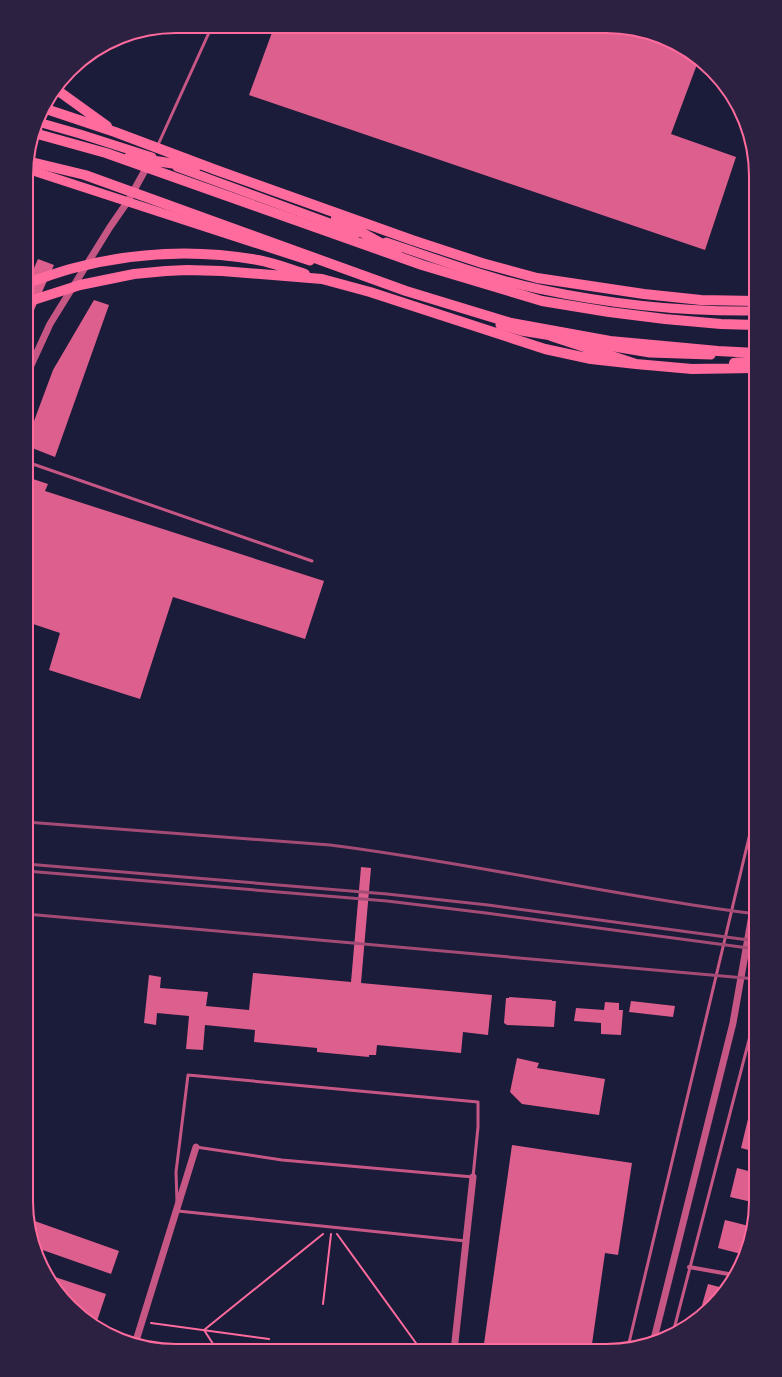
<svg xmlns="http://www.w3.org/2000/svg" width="782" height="1377" viewBox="0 0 782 1377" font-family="Inter,sans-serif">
	<rect width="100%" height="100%" fill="#1b1b3a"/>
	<!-- building -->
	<path fill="#dd5f8e" d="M274,27L635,29L672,41L699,59L671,134L736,157L705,250L249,95Z
		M38,259L54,265L27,326V284Z
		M94,300L109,305L55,457L27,446V440L53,370Z
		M27,477L48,484L45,491L324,581L305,639L173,597L140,699L49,670L60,633L27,622Z
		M361,867L371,868L361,983L492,995L488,1035L463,1032L461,1053L377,1045L376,1055H369V1057L317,1052V1048L254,1042L255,1030L205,1025L203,1050L186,1049L189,1016L157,1013L156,1025L144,1023L149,975L161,977L160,988L208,992L206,1006L249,1010L253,973L351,982Z
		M509,997L552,1000V1001H556L554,1027L507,1025L504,1023L506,998H509Z
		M631,1001L675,1006L673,1017L629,1012Z
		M605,1002L619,1003V1010H623L621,1035L601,1034V1023L574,1021L576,1008L604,1010Z
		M517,1058L539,1063L537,1068L605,1079L599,1115L522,1104L510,1092Z
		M748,1119L756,1121V1152L741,1148Z
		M512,1145L632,1163L618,1255L605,1253L591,1351H483Z
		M737,1168L756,1173V1203L730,1197Z
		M29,1219L119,1251L111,1274L34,1247Z
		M725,1220L753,1227L748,1249L745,1255L718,1248Z
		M46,1274L106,1294L96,1324L85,1320L51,1284Z
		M708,1284L727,1289L710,1307L702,1305Z"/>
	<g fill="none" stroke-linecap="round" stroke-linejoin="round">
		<!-- path -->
		<path stroke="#ff6b9d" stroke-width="2" d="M337,1234L421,1350
			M323,1304L331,1234
			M151,1323L269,1339
			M217,1350L204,1330L323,1234"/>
		<!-- service -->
		<path stroke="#c65784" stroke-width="3" d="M157,147L212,26
			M27,462L312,561
			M177,1202L176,1172L188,1075L478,1102V1127L473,1177L282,1160L196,1147
			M178,1211L466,1241
			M673,1333L756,1013
			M628,1347L756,808"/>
		<!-- minor -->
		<path stroke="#c65784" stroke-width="4" d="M689,1267L734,1275"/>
		<!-- tertiary -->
		<path stroke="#c65784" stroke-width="7" d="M27,374L50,324L110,227L128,201L149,163
			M653,1343L733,1023L756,892
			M135,1344L196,1147
			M454,1351L473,1177"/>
		<!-- primary -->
		<path stroke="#ff6b9d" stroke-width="9" d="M38,122L80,134L152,157
			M177,167L357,233
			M27,169L310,261
			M386,242C437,259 487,278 539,289C610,304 684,312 756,311
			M500,325L521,331L558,337
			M572,340L650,353L711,355"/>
		<!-- trunk -->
		<path stroke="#ff6b9d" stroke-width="10" d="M57,90L107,126
			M43,108L115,132L216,170L412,240L482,263L537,278L644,294L701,300L756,301
			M34,133L106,153L422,265L542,301L609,312L665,319L721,324L756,325
			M129,157L196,167
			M27,161L85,175L406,291L511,323L610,341L718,351L756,353
			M336,218L397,252
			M27,283C43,278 58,272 74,268C135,252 196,249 258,260C274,263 290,269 305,274
			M27,302L80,285L134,274L166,271L187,270L222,271L322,279L370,292L545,349L591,359L636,364
			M551,336L636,364L692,369L756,368
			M734,363L756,360"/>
		<!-- rail -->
		<path stroke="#a44b75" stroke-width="3" d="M26,822L330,845C473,863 613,896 756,914
			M26,864L387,894L488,905L756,941
			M26,871L387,901L486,913L756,949
			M26,914L756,979"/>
	</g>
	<!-- crop -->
	<path d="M0 0H782V1377H0ZM176 33H606A143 143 0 0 1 749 176V1201A143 143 0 0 1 606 1344H176A143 143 0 0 1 33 1201V176A143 143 0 0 1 176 33Z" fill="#2d2142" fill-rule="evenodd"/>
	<path fill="none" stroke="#ff6b9d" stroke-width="2" d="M176 33H606A143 143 0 0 1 749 176V1201A143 143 0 0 1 606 1344H176A143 143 0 0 1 33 1201V176A143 143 0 0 1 176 33Z"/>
</svg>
